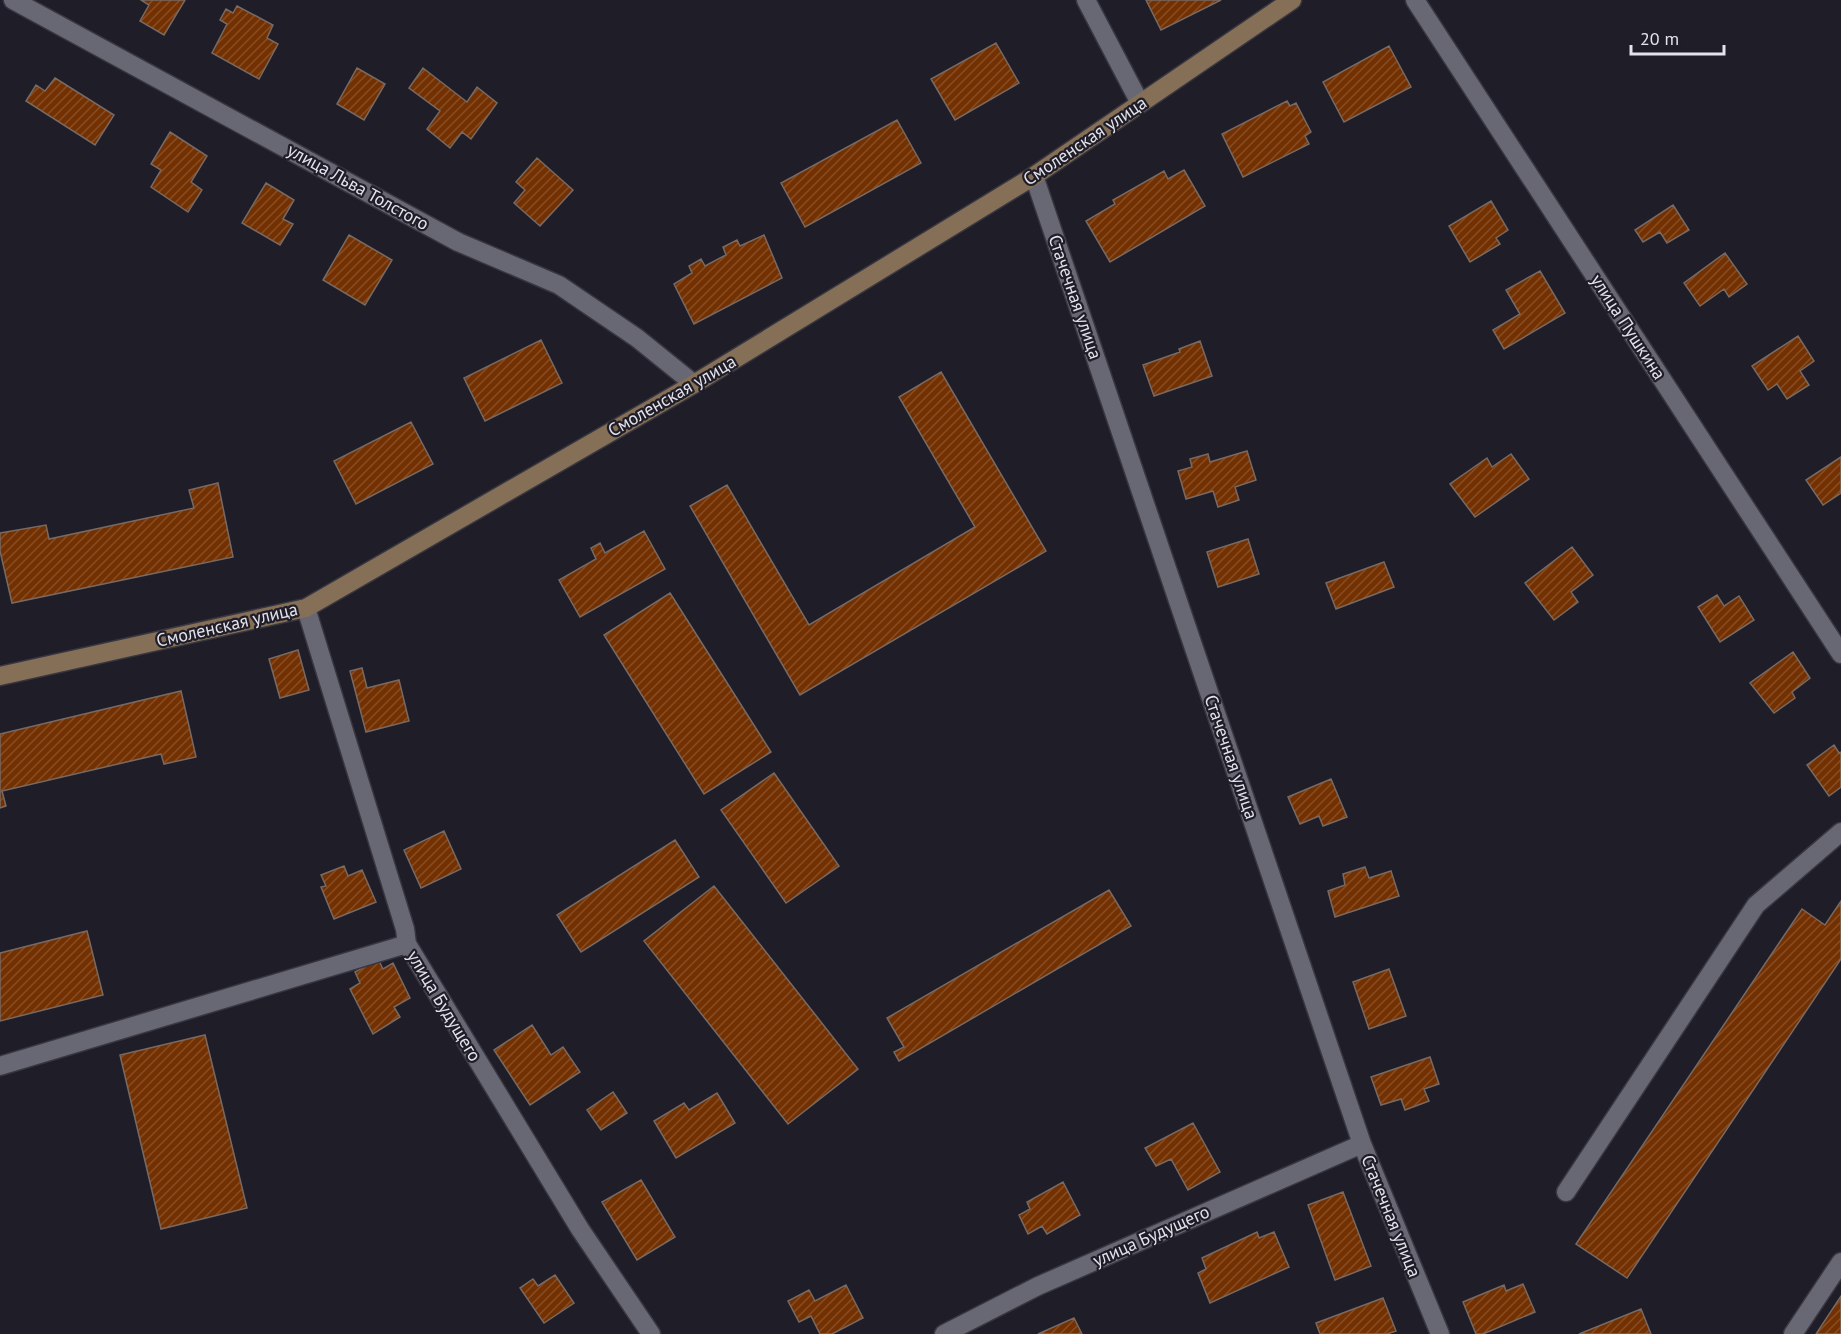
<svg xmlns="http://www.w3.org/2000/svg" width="1841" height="1334" viewBox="0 0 1841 1334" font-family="'PT Sans',sans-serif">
	<defs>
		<pattern id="building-hatch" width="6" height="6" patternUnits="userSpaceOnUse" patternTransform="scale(1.5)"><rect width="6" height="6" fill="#733000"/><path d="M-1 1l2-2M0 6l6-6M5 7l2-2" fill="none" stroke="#874e25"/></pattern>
	</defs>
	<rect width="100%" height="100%" fill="#1e1d28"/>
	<!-- building -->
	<path fill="url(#building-hatch)" stroke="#786a63" stroke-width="1.5" d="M141,0H185L164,35L140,21L149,5Z
		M1146,0H1221L1161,30Z
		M237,6L273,25L267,38L278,44L259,79L212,53L227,24L220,20L226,9L233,13Z
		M996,43L1019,83L955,120L931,79Z
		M1389,46L1411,87L1344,122L1323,82Z
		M357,68L385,84L364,120L337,104Z
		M423,68L467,102L477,87L497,103L471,139L462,132L450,148L427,129L440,111L409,88Z
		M55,78L114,115L95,145L26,101L36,85L45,91Z
		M1287,101L1290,106L1296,103L1311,132L1305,136L1309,144L1243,177L1222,134Z
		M897,120L921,163L805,227L781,183Z
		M170,132L207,156L191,182L202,190L188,212L151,187L161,170L151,164Z
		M537,158L573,190L540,226L514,203L525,190L516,182Z
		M1184,170L1205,206L1110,262L1086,221L1115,204L1113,200L1164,171L1168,179Z
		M266,183L294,200L283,219L293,224L280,245L242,223Z
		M1491,201L1508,230L1496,238L1500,244L1470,262L1449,226Z
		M1673,205L1689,230L1667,243L1660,232L1643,242L1635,230Z
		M349,235L392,260L365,305L323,280Z
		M764,235L782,278L694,324L674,284L692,273L689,266L701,259L705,266L726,255L723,247L737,240L740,246Z
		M1725,253L1747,284L1729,297L1724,289L1700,306L1684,283Z
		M1540,271L1565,313L1504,349L1493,330L1520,314L1506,290Z
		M1798,336L1814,361L1800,371L1809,385L1787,399L1777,384L1768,390L1752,366Z
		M541,340L562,383L485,421L464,378Z
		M1200,341L1212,376L1154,396L1143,365L1180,352L1179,349Z
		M941,372L1046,551L800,695L690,506L727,485L809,625L975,527L899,397Z
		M411,422L433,464L356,504L334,461Z
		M1247,451L1256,480L1235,487L1239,500L1218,507L1213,491L1186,499L1178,471L1192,467L1190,459L1208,454L1210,462Z
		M1511,454L1529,479L1475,517L1450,484L1487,458L1492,467Z
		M1841,457V493L1823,505L1806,480Z
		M218,483L233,557L12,603L0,551V533L46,525L49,539L194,508L189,490Z
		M644,531L665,569L580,617L559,580L596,559L591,548L600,543L605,553Z
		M1248,539L1259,574L1218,587L1207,552Z
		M1572,547L1593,575L1571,592L1578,602L1554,620L1525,583Z
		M1384,562L1394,587L1336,609L1326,583Z
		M670,593L771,752L704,794L604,635Z
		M1717,595L1724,606L1739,596L1754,620L1720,642L1698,607Z
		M298,650L309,690L280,698L269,659Z
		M1793,652L1810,678L1792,692L1795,698L1774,713L1750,683Z
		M362,668L367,688L399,680L409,721L366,732L350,671Z
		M181,691L196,757L164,764L161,754L2,791L6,806L0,808V734Z
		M1834,745L1839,753L1841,752V787L1829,796L1807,765Z
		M774,773L839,866L786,903L721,810Z
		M1331,779L1347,817L1323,826L1319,816L1300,824L1288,797Z
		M444,831L461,869L421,888L404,850Z
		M675,840L699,877L581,952L557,915Z
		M344,866L348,876L362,870L376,902L334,919L321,887L326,886L321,875Z
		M1365,867L1369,878L1391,871L1399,896L1335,917L1328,891L1345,885L1343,874Z
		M714,886L858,1069L788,1124L644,941Z
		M1109,890L1131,926L899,1061L894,1052L904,1047L887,1018Z
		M1841,901V959L1627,1278L1576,1244L1802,909L1825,925Z
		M87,931L103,995L0,1021V953Z
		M378,959L383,969L393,963L410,998L394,1007L400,1017L373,1034L350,989L360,983L355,972Z
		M1389,969L1406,1016L1369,1029L1353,982Z
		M532,1025L551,1055L563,1047L580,1072L530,1105L494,1050Z
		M205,1035L247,1208L161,1229L120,1055Z
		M1430,1057L1439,1084L1424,1089L1429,1101L1405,1110L1401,1099L1381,1105L1371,1077Z
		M613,1092L627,1113L601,1130L587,1110Z
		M717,1093L735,1123L676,1158L654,1121L684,1103L689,1110Z
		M1193,1123L1220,1172L1188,1190L1171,1159L1156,1166L1145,1148Z
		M641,1180L675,1237L637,1260L602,1202Z
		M1063,1182L1080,1215L1047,1234L1042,1226L1028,1234L1019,1215L1030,1209L1027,1202Z
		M1343,1192L1371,1266L1335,1280L1308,1205Z
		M1257,1232L1259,1238L1274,1232L1289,1267L1210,1303L1198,1273L1206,1269L1202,1258Z
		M555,1275L574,1303L544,1323L520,1288L533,1279L538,1286Z
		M1523,1284L1535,1312L1483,1334H1476L1463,1302L1504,1285L1506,1291Z
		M846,1285L863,1318L832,1334H820L811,1316L799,1322L788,1301L809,1290L815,1301Z
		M1841,1296V1334H1816Z
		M1383,1298L1396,1331L1387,1334H1320L1316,1323Z
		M1641,1309L1651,1334H1579Z
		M1074,1318L1082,1334H1038Z"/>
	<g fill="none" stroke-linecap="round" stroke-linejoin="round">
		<defs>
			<path id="lane" d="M0,1066L407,944
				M1566,1192L1756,905L1841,832
				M1793,1334L1841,1262"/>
			<path id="street" d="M13,0L458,242L559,285L637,338L694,384
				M1086,0L1140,103
				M1415,0L1841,654
				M1034,176L1362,1144L1440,1334
				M306,608L405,929L407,944L580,1229L651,1334
				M944,1334L1038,1286L1362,1144"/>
			<path id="secondary" d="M0,676L306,608L694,384L1034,176L1292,0"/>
		</defs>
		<!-- lane casing -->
		<use href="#lane" stroke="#383740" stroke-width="21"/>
		<!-- street casing -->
		<use href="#street" stroke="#383740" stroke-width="21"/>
		<!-- secondary casing -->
		<use href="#secondary" stroke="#383740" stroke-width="21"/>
		<!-- lane -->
		<use href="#lane" stroke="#686774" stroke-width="18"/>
		<!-- street -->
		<use href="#street" stroke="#686774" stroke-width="18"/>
		<!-- secondary -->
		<use href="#secondary" stroke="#866f57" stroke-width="18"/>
	</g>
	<g text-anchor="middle" stroke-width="4.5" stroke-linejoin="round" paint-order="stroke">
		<!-- street labels -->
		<g font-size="18" fill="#e4e3eb" stroke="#1e1d28">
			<text transform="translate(1085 141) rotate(-34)" y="6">Смоленская улица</text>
			<text transform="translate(358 187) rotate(29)" y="6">улица Льва Толстого</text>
			<text transform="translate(1075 297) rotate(71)" y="6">Стачечная улица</text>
			<text transform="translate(1628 327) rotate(57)" y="6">улица Пушкина</text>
			<text transform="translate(672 396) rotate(-30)" y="6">Смоленская улица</text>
			<text transform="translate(227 625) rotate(-13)" y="6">Смоленская улица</text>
			<text transform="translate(1231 757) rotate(71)" y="6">Стачечная улица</text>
			<text transform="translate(444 1006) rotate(59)" y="6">улица Будущего</text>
			<text transform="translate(1391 1216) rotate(68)" y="6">Стачечная улица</text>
			<text transform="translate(1151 1236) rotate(-24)" y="6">улица Будущего</text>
		</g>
	</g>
	<!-- scale -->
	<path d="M1631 45v9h93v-9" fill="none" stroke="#e4e3eb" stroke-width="3"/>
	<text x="1640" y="45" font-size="18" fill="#e4e3eb" stroke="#1e1d28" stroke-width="4.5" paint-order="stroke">20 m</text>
</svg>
